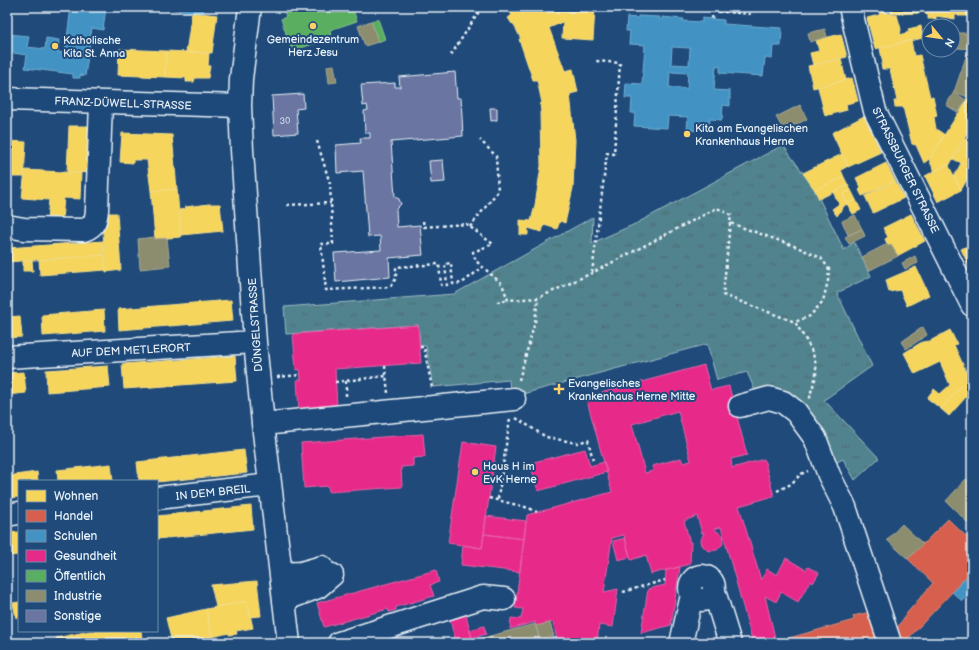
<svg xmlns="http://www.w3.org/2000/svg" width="979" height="650" viewBox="0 0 979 650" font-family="'Balsamiq Sans',sans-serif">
	<defs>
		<pattern id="grass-tufts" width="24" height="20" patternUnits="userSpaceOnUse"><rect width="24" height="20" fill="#51838e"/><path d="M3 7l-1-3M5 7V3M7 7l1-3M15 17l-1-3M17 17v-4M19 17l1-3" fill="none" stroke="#4d6b73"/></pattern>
	</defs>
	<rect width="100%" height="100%" fill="#1f4a7a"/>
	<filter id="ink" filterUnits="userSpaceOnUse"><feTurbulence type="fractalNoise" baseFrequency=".025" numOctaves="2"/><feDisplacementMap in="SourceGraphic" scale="8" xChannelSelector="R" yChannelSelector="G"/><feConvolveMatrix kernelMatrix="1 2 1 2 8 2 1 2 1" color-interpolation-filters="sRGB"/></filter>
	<g filter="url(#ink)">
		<!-- grass -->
		<path fill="url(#grass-tufts)" stroke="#9cbac3" d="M783,145L815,190L844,250L854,242L871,276L837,293L872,366L824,400L879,458L855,480L843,459L831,465L825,448L756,393L747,372L717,380L707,344L519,395L510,391L509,380L433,387L426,346H420L418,325L286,334L284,307L454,294L593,217L592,243L635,224Z"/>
		<!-- homes -->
		<path fill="#f6d55c" stroke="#f2dd8b" d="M506,7H539V9L564,11V7L595,9L593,40L562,38L563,22L549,28L565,71L573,69L578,92L570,94L575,140L573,188L565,223L560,221L557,229L544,225L542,232L528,228V235H520V220L531,221L535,205L541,166L540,112H541L540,104L542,103L537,80H533L519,39H521L513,23L512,24L508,18L512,15Z
			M891,7H920V13L891,14Z
			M925,7H959V15H955V19L936,16V19H928V15L925,14Z
			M959,7H972V16H958Z
			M881,10L893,15H897L901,29L900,35L909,32L908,29L921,26L923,38L875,49L867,18L879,15Z
			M192,12L217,15L212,53L186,52Z
			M841,34L847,57L813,65L810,53L819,51L816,40Z
			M911,40L914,56L920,55L930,97L933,96L937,116L934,117L936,129L945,135L928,160L924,163L916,145L912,144L903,107H895L894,101H897L890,69H882L881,64H883L880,48Z
			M119,49L166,51L165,77L118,75Z
			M166,51L209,53L208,66H210L208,78H195L194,82H186V78L165,77Z
			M841,59L846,80L813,88L808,66Z
			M852,78L858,101L846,104L847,110L825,116L818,87Z
			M968,98L972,100V124L949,166L948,164L934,171L929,159Z
			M864,116L881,152L848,167L832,133Z
			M69,126H96L94,173L67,172Z
			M122,133L172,135L177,189L151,191L147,160H133V163L120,162Z
			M965,138L972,142V168L953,159Z
			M7,141L26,142L24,177H7Z
			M842,154L848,166L841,170L844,177L815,190L803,173Z
			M886,163L895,181L862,196L859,190L861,188L856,178Z
			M961,163L972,168V171L961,190L954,177Z
			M948,164L961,190L938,202L925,176Z
			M25,170L81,173L80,199L64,198L62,220L47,219L49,200L22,198Z
			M844,177L848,185L819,199L815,190Z
			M895,181L904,198L873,213L865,196Z
			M848,185L851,190L843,194L847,204L844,206L837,216L832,209L839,204L833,192Z
			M177,189L181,237L155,239L151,191Z
			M851,190L856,200L847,204L843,194Z
			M856,200L861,210L853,214L847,204Z
			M209,204H220L223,231L181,235L179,210L185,209V207Z
			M103,213H117L121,270L106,272L103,232Z
			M911,214L925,241L897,256L891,245L888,246L885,239L888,237L883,228Z
			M103,241L104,255L7,262V248Z
			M972,244V272L961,249Z
			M104,255L106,270L40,275L39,260Z
			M32,260L33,271H23V261Z
			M916,267L929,295L907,306L900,290L889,292L886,280Z
			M231,300L233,321L119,330L118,309Z
			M104,310L105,331L43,336L42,315Z
			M20,316L22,337L7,338V317Z
			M950,330L957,344L954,345L971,382L960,387L941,409L927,398L934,389L940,394L950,385L940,362L915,374L904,353L922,342L930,341Z
			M235,356L237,381L124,389L122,364Z
			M108,366L110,387L47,392L46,370Z
			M972,370V381L971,382L968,372Z
			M24,372L26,393L7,395V373Z
			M972,381V403L969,398L966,397L949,416L941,409L960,387Z
			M244,450L247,473L157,482V481H139L137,462Z
			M111,464L113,481H58L57,470Z
			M37,472L38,481H19V497L7,498V476Z
			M251,506L253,529L157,539V516Z
			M19,532V555L7,556V533Z
			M257,581L261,616L250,617L247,601L216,607L211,585Z
			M247,601L253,628L236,631L237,634L229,635V633L212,637L206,609Z
			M19,602V617L16,618L13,603Z
			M206,609L212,637L196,640L197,642L194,643H172L166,618Z
			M90,631H141L143,643H57L56,638Z"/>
		<!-- shops -->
		<path fill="#d6604d" stroke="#db8c80" d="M948,519L972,542V571L904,643H897L894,633L907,613L933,583L908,559Z
			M875,611L883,643H771L854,620L853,616Z
			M767,640L768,643H756Z"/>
		<!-- schools -->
		<path fill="#4393c3" stroke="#74afd3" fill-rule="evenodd" d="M71,7H106L103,30L92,28L85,76L80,75V78H73V74L25,68L27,55L7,52V34L29,36L27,47L45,49L46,38L59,40L58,52L65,53Z
			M152,7H204L203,13Z
			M638,16L660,17L659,19L662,20V17L684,19L683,21L702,22V18L724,20V24L782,28L781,46H773L772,59L765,58L763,76L720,73V66H716L714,90L730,91V106L723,105L722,120L710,119L709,131L687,130L688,117L668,116L667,128L634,126L635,113H631L632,98H625L626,83L642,84L645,45L629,44L630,31H626L627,17L638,18ZM672,47L690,48L689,65L671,64ZM670,72L688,73L687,89L669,87Z
			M972,571V591L962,601L952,592Z"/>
		<!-- health -->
		<path fill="#e7298a" stroke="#e765ab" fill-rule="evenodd" d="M418,325L421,363L335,369L337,408L299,411L297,380H301L300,369L296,370L293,334Z
			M704,365L711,390L729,386L747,455L731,459L732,468L764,459L774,496L739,506L761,580L767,569L777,575L786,558L806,570L808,567L819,573L813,583L810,581L798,602L781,592L776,602L765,596L776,642L768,643L767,640L753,643L721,527L714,529L722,535L723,544L717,550L708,551L702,545L701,540L704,532L702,533L697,516L684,521L690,543L691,542L690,564L651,574L646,555L631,560L624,535L612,538L604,592L618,589L613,627L599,625L597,643H558L553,622L536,626L535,622L510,629L511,618L521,619L523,609L515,608L527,515L612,492L586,397ZM678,411L691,461L683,463L681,458L652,466L653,471L645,473L632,424Z
			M423,434L425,457L413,458V466L401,467L402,487L329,492L328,486L304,488L301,443Z
			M463,442L496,447L482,548L448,543Z
			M585,449L590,466L604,462L607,472L538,491L530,463Z
			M486,516L526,521L524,539L484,534Z
			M484,534L524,539L520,572L461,565L463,545L482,548Z
			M625,538L630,557L618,560L613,541Z
			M680,567L671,625L641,633L648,589L665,585L666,570Z
			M436,570L439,582L430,585L434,596L396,607V610L389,612L388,609L324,627L317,603Z
			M465,612L473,643H456L449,616Z
			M484,626L486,634L472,638L470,630Z"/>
		<!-- public -->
		<path fill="#5aae61" stroke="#85c28e" d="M283,7H352L357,21L330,30L331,38L292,51L281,19L286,17Z
			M378,19L385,39L378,42L371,21Z"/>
		<!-- industry -->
		<path fill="#8c8c6e" stroke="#a8aa97" d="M371,21L378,42L365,46L358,26Z
			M825,29L827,37L810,42L808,33Z
			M953,33H958L957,48H953Z
			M958,33H972V49L957,48Z
			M968,51L972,53V86L968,97L954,92Z
			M334,65L337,82L329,83L327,66Z
			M954,92L966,100L959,113L946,105Z
			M800,105L807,119L784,131L776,117Z
			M855,215L862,229L848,235L842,221Z
			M862,229L865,236L849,244L845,237Z
			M155,237V239L167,238L170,266L140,269L138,239Z
			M887,244L888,246L891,245L898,256L868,271L862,257Z
			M915,256L918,263L905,269L902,263Z
			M923,327L927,335L906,349L901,342Z
			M966,479L972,484L971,526L946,501Z
			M902,524L923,544L908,559L887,540Z
			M550,623L554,636L540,640L536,626Z
			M535,624L539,637L517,643H480L479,639Z"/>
		<!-- building -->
		<path fill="#6a75a1" stroke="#e8f1f8" d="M455,72L457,98H461L463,136L391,142L395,197L399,199L401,204L396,209L397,227L420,225L423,255L389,258L390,277L336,282L334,253L381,250L380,236L368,237L363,171L337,173L336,145L361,143L360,138H370V133H365L364,111L368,110L367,105L363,106L361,85L395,83V87H400L399,77Z
			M303,94L304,108L296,109L298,133L274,135L272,96Z
			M490,108H497V120L491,121Z
			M443,160L445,182L431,183L429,161Z"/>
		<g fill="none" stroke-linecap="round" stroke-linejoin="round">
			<defs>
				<path id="minor" d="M250,7L241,79L240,106L242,150L255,342L263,424L289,643
					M850,7L875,111L972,305
					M7,99L240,106
					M7,226L24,229L84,230C95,226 96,220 97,210L101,103
					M7,357L255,342
					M740,406L769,398L783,402L796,412L815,438L829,475L845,507L890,643
					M263,424L514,399
					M157,498L270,485
					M7,515L19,513
					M281,574L301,573L322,567
					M690 588a12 12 0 1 1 24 0a12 12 0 1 1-24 0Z
					M714,591L730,643
					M284,600L318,587L332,575
					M339,643L483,597L504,599
					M681,643L692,595"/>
			</defs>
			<!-- minor casing -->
			<use href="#minor" stroke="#e8f1f8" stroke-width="25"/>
			<!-- path -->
			<path stroke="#e8f1f8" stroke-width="2.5" stroke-dasharray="3 3" stroke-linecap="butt" d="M712,11L754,14
				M712,19L713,7
				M451,55L482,7
				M317,141L330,184L333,244H321L326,290L390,287L396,278V267L439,264L441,285H447L445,264L451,263L453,284L462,283L483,267
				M287,205L331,203
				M423,221L424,227L466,224L493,244L473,252L476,261L502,284L508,300L538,298L592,273L717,208L731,215L730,223L797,247L821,258L829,269L828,281L823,301L810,316L795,322C804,338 818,355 816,374C815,383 810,391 810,399
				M730,223L723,295L795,322
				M470,227L498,191L496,156L480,140
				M592,273L607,153L614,154L620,63L596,61
				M497,302L508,300
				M420,347H424L432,388
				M385,366L388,393
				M277,377L301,375
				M519,380L535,322L538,298
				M346,381V397
				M335,382L386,376
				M516,418L546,437L577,443L588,440L593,460
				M777,491L791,484L801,474L808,471
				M489,498L529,508L537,512
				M498,499L510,418
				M623,592L665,580"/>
			<!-- minor -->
			<use href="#minor" stroke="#1f4a7a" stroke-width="22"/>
		</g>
	</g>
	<!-- markers -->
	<g fill="#ffd166" stroke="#1f4a7a" stroke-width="1.5">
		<circle cx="313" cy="26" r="4"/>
		<circle cx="55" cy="46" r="4"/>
		<circle cx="687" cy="134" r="4"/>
		<path d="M557 383h4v4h4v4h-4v4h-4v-4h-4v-4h4z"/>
		<circle cx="475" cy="472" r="4"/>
	</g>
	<g text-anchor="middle" stroke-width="4" stroke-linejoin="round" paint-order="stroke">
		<!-- number labels -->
		<g font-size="9" fill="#c8d2e2">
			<text x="285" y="124">30</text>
		</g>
		<!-- poi labels -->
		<g font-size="11" fill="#e8f1f8" stroke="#1f4a7a" text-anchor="start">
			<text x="313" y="43" text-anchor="middle">Gemeindezentrum<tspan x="313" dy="13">Herz Jesu</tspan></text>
			<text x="63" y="44">Katholische<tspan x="63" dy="13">Kita St. Anna</tspan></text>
			<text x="695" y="132">Kita am Evangelischen<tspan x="695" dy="13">Krankenhaus Herne</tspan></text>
			<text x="568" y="387">Evangelisches<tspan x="568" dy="13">Krankenhaus Herne Mitte</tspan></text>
			<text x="483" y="470">Haus H im<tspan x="483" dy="13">EvK Herne</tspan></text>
		</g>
		<!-- street labels -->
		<g font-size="11" fill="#e8f1f8" stroke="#1f4a7a">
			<text transform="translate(123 103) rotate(2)" y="4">FRANZ-DÜWELL-STRASSE</text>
			<text transform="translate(906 170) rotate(64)" y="4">STRASSBURGER STRASSE</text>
			<text transform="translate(255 325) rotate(-94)" y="4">DÜNGELSTRASSE</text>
			<text transform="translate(131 350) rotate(-3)" y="4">AUF DEM METLERORT</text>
			<text transform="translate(213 492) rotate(-6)" y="4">IN DEM BREIL</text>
		</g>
	</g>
	<!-- margin -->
	<rect width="979" height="650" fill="none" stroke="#1f4a7a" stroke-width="24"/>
	<rect x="12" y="12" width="955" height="626" fill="none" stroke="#e8f1f8" stroke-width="1.5" filter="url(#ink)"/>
	<!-- legend -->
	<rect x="18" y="480" width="140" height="152" fill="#1f4a7a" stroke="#6f8dac"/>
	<rect x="26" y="490" width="20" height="12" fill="#f6d55c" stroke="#6f8dac"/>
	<text x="54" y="500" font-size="12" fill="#e8f1f8">Wohnen</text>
	<rect x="26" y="510" width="20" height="12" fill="#d6604d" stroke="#6f8dac"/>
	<text x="54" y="520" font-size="12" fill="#e8f1f8">Handel</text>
	<rect x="26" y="530" width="20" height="12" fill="#4393c3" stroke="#6f8dac"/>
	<text x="54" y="540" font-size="12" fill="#e8f1f8">Schulen</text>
	<rect x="26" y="550" width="20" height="12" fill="#e7298a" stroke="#6f8dac"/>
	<text x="54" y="560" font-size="12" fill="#e8f1f8">Gesundheit</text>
	<rect x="26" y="570" width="20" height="12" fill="#5aae61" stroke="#6f8dac"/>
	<text x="54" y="580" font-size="12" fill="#e8f1f8">Öffentlich</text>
	<rect x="26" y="590" width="20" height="12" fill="#8c8c6e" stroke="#6f8dac"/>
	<text x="54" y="600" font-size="12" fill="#e8f1f8">Industrie</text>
	<rect x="26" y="610" width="20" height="12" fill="#6a75a1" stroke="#6f8dac"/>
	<text x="54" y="620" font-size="12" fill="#e8f1f8">Sonstige</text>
	<!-- north arrow -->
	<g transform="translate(941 38) rotate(119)"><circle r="19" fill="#1f4a7a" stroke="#6f8dac"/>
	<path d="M0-3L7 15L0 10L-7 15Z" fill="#ffd166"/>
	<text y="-6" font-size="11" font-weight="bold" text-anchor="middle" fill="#e8f1f8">N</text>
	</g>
</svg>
